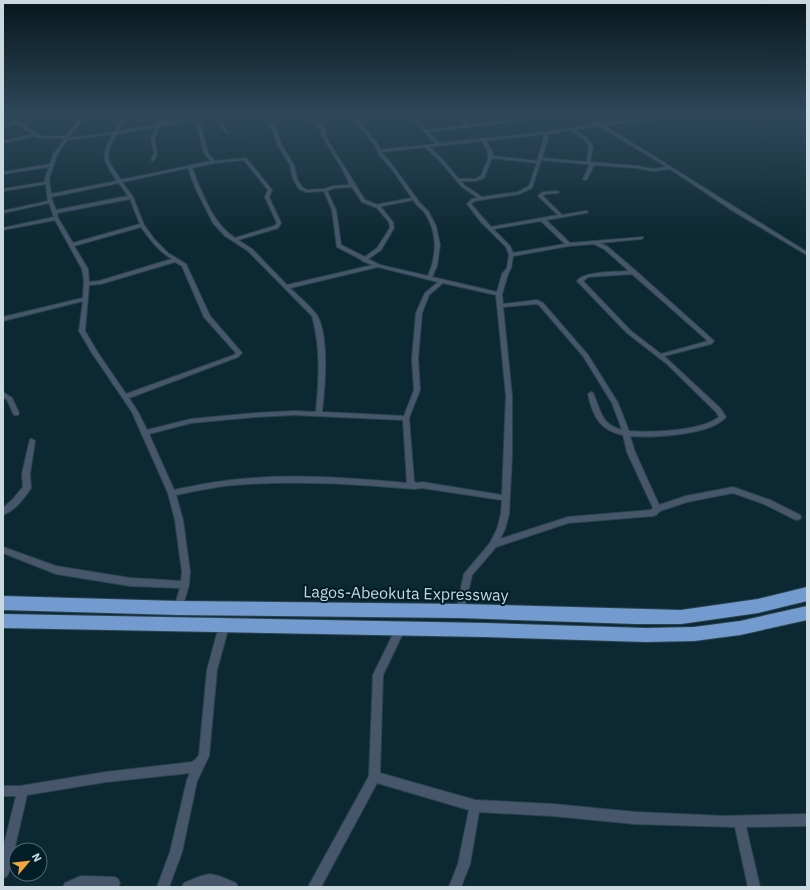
<svg xmlns="http://www.w3.org/2000/svg" width="810" height="890" viewBox="0 0 810 890" font-family="'IBM Plex Sans',sans-serif">
	<rect width="100%" height="100%" fill="#0c2832"/>
	<g fill="none" stroke-linecap="round" stroke-linejoin="round">
		<defs>
			<path id="street" d="M3,115H7L41,136H66L82,116L87,115L68,138L115,132L125,115H128L118,131L158,124L165,115H168L162,123L209,115H216L228,133H226L213,116L195,119L200,123L208,153L215,161L246,158L272,190L269,197L281,223L278,228L238,240L252,249L287,285L373,265L362,261V260L337,247L332,210L324,191L306,192L299,189L293,179L290,165L277,144L273,130L260,115H263L277,130L281,144L294,165L297,179L302,187L307,190L324,189L333,186L350,185L344,172L321,134L322,131L306,115H324L323,116L312,117L326,131L325,134L327,139L365,200L378,205L380,204L412,198L391,168L380,156L374,144L350,115H353L377,143L380,150L436,144L409,115H412L426,130L466,125L455,115H458L470,125L558,115H567L428,132L439,143L546,132L596,124L582,115H585L600,124L693,115L692,116L603,125C672,167 739,210 807,252V255L733,211L670,169L653,171L637,168L594,165L587,179L585,180L583,179L590,164L588,165L586,164L541,160L532,188L519,194L474,201L471,204L491,227L558,215L538,196L543,192L557,191L559,192L558,193L545,194L543,196L562,215L586,211L588,212L586,213L546,220L570,243L643,237V238L641,239L600,243L608,247L636,271L713,340L714,341L711,344L664,356L720,408L726,417C712,435 652,438 630,436L635,452L659,505L686,496L733,487L770,500L800,515L801,517L800,519L797,520L794,519L764,504L733,493L687,502L660,511L656,515L653,516L568,523L496,547L472,575L464,611L463,614L460,615L457,614L456,611L464,574L490,543L497,529L501,514L502,500L422,488L415,489C355,484 294,480 234,485C214,487 195,491 176,495L183,520L190,572L189,585L182,608L181,611L178,612L175,611L174,608L180,588L130,586L56,574L3,553V547L56,566L130,578L181,581L182,572L175,520L168,493L132,412L92,353L79,331L83,301L3,321V317L83,298L84,280L82,269L55,220L3,230V228L54,217L49,203L3,213V211L48,201L46,184L3,191V189L45,182V179L49,167L3,174V172L50,164L53,155L65,138H40L35,136L3,143V141L33,134L17,124L3,127V125L15,123ZM192,120L196,123L204,153L211,161L121,180C107,160 103,156 117,134L157,127L151,138L154,153L151,160L153,161C161,154 154,147 155,139C155,134 158,130 161,126ZM599,126L667,167L653,169L637,166L590,162L593,147L587,138L574,130ZM571,130L585,140L589,147L587,162L542,158L547,142L548,134ZM113,134C99,157 104,161 117,181L51,194L49,179L57,155L67,140ZM544,134L543,142L537,161L493,156L492,151L486,141ZM482,141C493,158 487,160 481,176L475,179H459L441,158L429,147ZM425,147L439,160L462,187L478,198L472,199L467,204L480,221L506,247L509,255L507,268L502,274L497,292L432,277L437,266L440,245L436,226L428,211L420,203L393,166L381,152ZM492,158L537,163L529,186L518,192L482,197L464,185L461,181H475L484,178ZM244,160L268,190L265,197L277,223L274,226L235,238C212,223 202,193 192,168L214,163ZM188,168L195,187L213,223L225,236L248,251L312,316C321,348 319,379 316,412L294,411L255,413L191,419L147,430L138,412L129,398L238,357L242,353L210,316L186,264L168,253L155,240L144,225L133,197L122,182ZM119,183L128,196L56,210L51,197ZM352,187L362,202L377,208L389,222L390,228L377,248L365,257L341,245L336,210L327,191L334,188ZM130,199L140,224L73,243L58,218L57,213ZM413,200C416,205 421,208 424,212C438,231 437,256 428,276L380,265L368,259L381,250L394,228L393,222L381,207L382,206ZM541,221L565,244L513,253L510,246L493,229ZM141,227C150,239 158,251 172,259L99,281L89,282L88,269L74,246ZM594,244L604,249L629,271C617,272 583,271 577,281L627,333L667,364L716,412L719,417C701,431 652,433 629,431L618,403L588,355L543,303L537,300L503,304L502,294L508,274L511,268L513,256L569,246ZM175,262L182,266L204,317L236,353L234,355L126,394L98,353L85,331L89,285L101,284ZM378,267L438,282L425,293L416,313L412,359L414,390L404,416L322,412C325,386 329,340 318,317C315,310 296,294 290,288ZM632,274L708,341L661,354L631,331L583,281L588,277ZM443,283L496,295L506,396L502,495L422,482L416,483L414,481L409,418L420,390L418,359L422,313L429,295ZM536,304L539,305L583,356L612,403L622,430C600,424 601,410 593,393L591,392L588,394C593,416 599,430 623,435L627,452L653,508L651,510L568,517L500,539L505,529L509,514L512,456V396L503,307ZM294,415L403,420L407,483C349,478 290,473 232,480C212,482 193,486 174,490L149,434L191,423L255,417Z
				M3,392L12,398L19,413L18,415H14L7,400L3,397Z
				M30,439H32L35,441L30,474L31,488C25,498 14,511 3,515V508L13,499L23,487L22,474Z
				M224,622L227,623L229,626L217,670L209,756L197,781L182,852L169,887H157L170,852L187,780L190,773L106,782L27,795L9,872L7,876L3,878V849L16,796H3V786H20L106,772L192,762L196,759L199,755L207,670L219,626L221,623Z
				M400,625L403,626L405,629L383,675L380,773L475,800L553,804L635,812L724,816L807,814V826L746,827L760,887H748L735,827L635,824L553,816L479,812L470,864L461,887H449L458,864L469,810L377,783L321,887H308L369,776L373,675L397,626Z
				M210,874L219,876L236,883L238,887H217L210,886L182,887L184,883L201,876Z
				M81,876L114,877L118,879L120,883L118,887H63L65,883Z"/>
			<path id="highway" d="M807,587V601L758,613L681,624H636L460,618L178,615L3,610V596L178,601L460,604L681,610L758,599Z
				M807,606V620L740,635L694,641L646,642L485,637L3,628V614L485,623L646,628L694,627L740,621Z"/>
		</defs>
		<!-- street casing -->
		<use href="#street" stroke="#2a444e" stroke-width="2"/>
		<!-- highway casing -->
		<use href="#highway" stroke="#2a444e" stroke-width="2"/>
		<!-- street -->
		<use href="#street" fill="#47566b" fill-rule="evenodd"/>
		<!-- highway -->
		<use href="#highway" fill="#749bcf" fill-rule="evenodd"/>
	</g>
	<!-- sky -->
	<linearGradient id="sky" x2="0" y2="1"><stop stop-color="#07161c"/><stop offset="0.48" stop-color="#2e485a"/><stop offset="1" stop-color="#2e485a" stop-opacity="0"/></linearGradient>
	<rect width="810" height="239" fill="url(#sky)"/>
	<g text-anchor="middle" stroke-width="4" stroke-linejoin="round" paint-order="stroke">
		<!-- near-street labels -->
		<g font-size="16" fill="#c9d9df" stroke="#021e28">
			<text transform="translate(406 593) rotate(1)" y="6">Lagos-Abeokuta Expressway</text>
		</g>
	</g>
	<!-- border -->
	<rect width="810" height="890" fill="none" stroke="#c9d9df" stroke-width="8"/>
	<!-- north arrow -->
	<g transform="translate(28 862) rotate(62)"><circle r="19" fill="#021e28" stroke="#526971"/>
	<path d="M0-3L7 15L0 10L-7 15Z" fill="#f1a63f"/>
	<text y="-6" font-size="11" font-weight="bold" text-anchor="middle" fill="#c9d9df">N</text>
	</g>
</svg>
